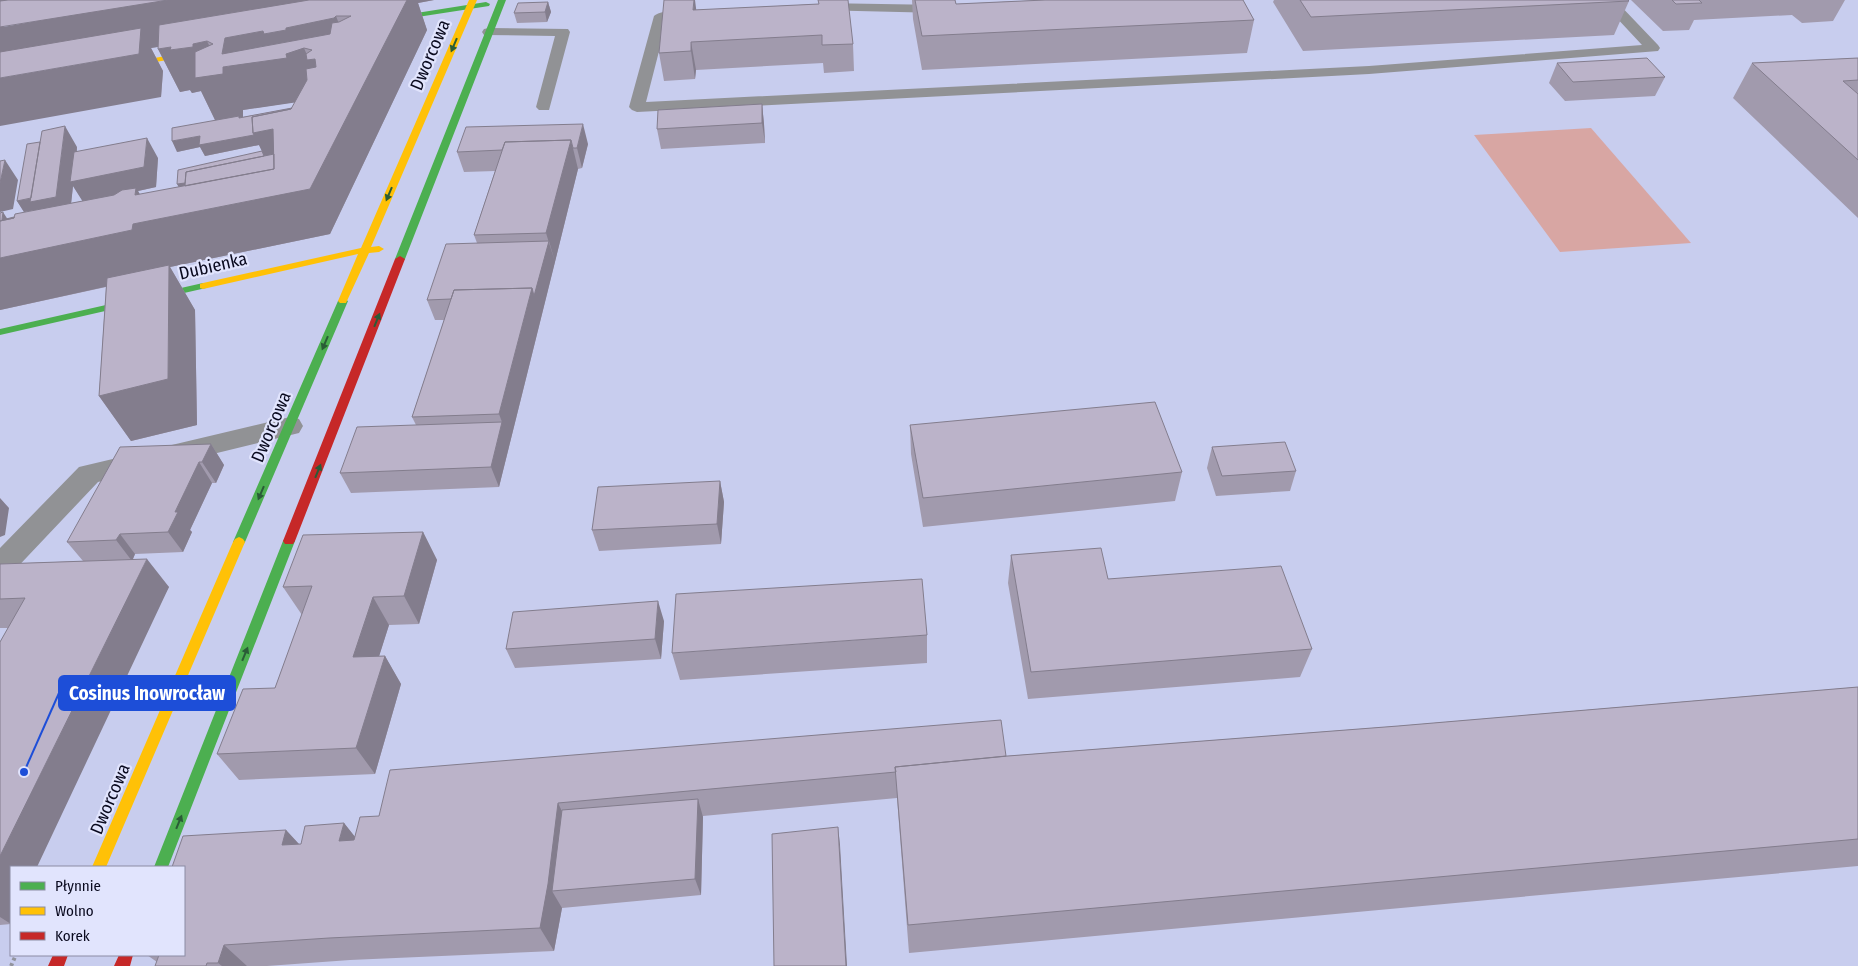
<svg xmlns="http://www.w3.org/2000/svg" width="1858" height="966" viewBox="0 0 1858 966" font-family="'Fira Sans Condensed',sans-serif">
	<rect width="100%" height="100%" fill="#c8cdee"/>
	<!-- green -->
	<path fill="#d8a6a3" d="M1591,128L1691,243L1560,252L1474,135Z"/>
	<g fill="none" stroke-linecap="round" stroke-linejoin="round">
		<!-- path -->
		<path stroke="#92949e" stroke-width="4" stroke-dasharray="3 3" stroke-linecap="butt" d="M11,966L15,957"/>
		<!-- lane -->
		<path fill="#919295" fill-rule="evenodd" d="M1600,0H1615L1658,45L1660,48L1658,51L1369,74L637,112L632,110L629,107L654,16C660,10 692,7 698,14L691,18L667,20L646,102L1369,66L1642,45Z
			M821,3L941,5L948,9L941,13L816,10L814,7Z
			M489,28L568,29L570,32L549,110H539L536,107L555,36L484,35L482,32L484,29Z"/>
		<!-- street -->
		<path fill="#919295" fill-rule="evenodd" d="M290,417L299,419L303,426L299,433L98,482L10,575L0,579V548L79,467Z"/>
		<!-- fast -->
		<path fill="#4caf50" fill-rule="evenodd" d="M498,0H506L405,259L403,261H397L395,259Z
			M486,2L490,4L489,6L385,22L381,20L385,18Z
			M203,283L206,284V288L0,335V329Z
			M343,298L348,301L245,542L243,545H235L233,542L338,301Z
			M289,536L293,538L295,541L168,867H154L283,541L285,538Z"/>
		<!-- slow -->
		<path fill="#ffc107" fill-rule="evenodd" d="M469,0H477L371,247L379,246L384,249L379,252L369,253L346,303H340L338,301L358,254L203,289L200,288V284L203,283L361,248Z
			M200,50L204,52L203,54L120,68L116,66L120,64Z
			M239,537L243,539L245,542L106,867H92L233,542L235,539Z"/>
		<!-- jam -->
		<path fill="#c62828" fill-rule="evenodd" d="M400,256L405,259L295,541L293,544H285L283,541L395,259Z
			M53,955H68L64,966H48Z
			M119,955H133L130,966H114Z"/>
	</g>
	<!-- wall -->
	<path fill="#a19aad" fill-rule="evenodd" d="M0,0H434L418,3L427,30L330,234L170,267L195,310L197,425L131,441L99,396L106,287L0,310L7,219L14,217L35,210L24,212L17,201L77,147V151L158,158L156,187L138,191L140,195L178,187L262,151L259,145L205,156L200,147L177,152L215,120L201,91L192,93L190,90L180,92L158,49V47L151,48L163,71L161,97ZM295,102L292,108L243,117V110ZM73,186L83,201L71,203Z
		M912,0H955L956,4L1040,0H1243L1254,20L1247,53L922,70L913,19Z
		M1274,0H1628L1629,1L1614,35L1303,51L1273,2Z
		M1631,0H1845L1833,21L1802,23L1792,15L1694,20L1689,30L1663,31Z
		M548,2L551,12L547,22L517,23L514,13Z
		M818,4L853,44L854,71L824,73L823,63L696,70L695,79L664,81L659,53L696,10Z
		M1858,58V218L1733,98L1752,63Z
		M1557,63L1665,77L1655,96L1565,101L1549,83Z
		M762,104L764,124L765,143L661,149L657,129Z
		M588,144L582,168L578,169L499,487L351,493L340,473L416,425L412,417L444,320H435L427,300L477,243L474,235L495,171L464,172L457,152Z
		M910,425L1182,472L1175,501L923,527L911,454Z
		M211,444L224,465L216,483H212L190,530L192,532L183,552L135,554L133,559L169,587L11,867V924L0,925V642L8,628H0V564L83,561L67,542Z
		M1212,447L1296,471L1290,491L1216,496L1207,468Z
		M720,481L724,502L721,544L599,551L592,530Z
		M423,532L437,560L419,624L389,625L379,656H385L401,684L375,774L239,780L217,754L275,688L302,615L283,587Z
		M1011,555L1108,579L1312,649L1300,677L1028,699L1008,583Z
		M664,621L661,659L515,668L506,649Z
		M927,635V663L680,680L672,653Z
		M1858,687V866L909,953L897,798L703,816L701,895L562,908L554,951L350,960L267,966H155L157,962L147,955H184L286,830L299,844H301L344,823L355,837L379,816L1006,756L1398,726Z"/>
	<!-- shaded-wall -->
	<path fill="#837d8d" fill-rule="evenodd" d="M0,0H7L8,3L3,27L87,12L88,0H95L93,12L154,2L153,0H154L155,2L168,0H434L418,3L427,30L330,234L170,267L195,310L197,425L131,441L99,396L168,379L169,267L160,269L159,275L0,310V258L22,253L18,248L58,238L61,224L58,220L44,223L35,210L24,212L17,201L40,197L48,140L54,151L48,199L56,197L65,126L77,147L74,181L144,167L147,138L158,158L156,187L138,191L154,220L156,219L157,195L163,206L162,218L184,214V213L286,193L285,174L183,195L177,184L269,166L259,145L205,156L200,147L177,152L172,141L200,136L205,144L254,135L253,133L273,129L276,134L299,129L318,119L321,113L325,124L322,130L304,140L281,144L294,173V192L310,189L404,5L336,16L352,58L350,61L319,67L312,50L304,48L309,60L315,59L332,102L324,103L319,91L305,97V101L243,110V117L240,118L244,126V129L239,118L216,122L201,91L192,93L190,90L180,92L158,49L171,47L172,50L193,47V44L207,41L223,74V67H229L222,54L225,38L263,31L265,34L286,30V28L334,18L335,17L151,48L163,71L161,97L0,126V78L139,54V50L0,74ZM73,186L83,202L136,191L135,195L150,220L133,224L132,230L66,244L68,230L66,227L126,215L127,206L121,196L120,204L70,214Z
		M694,0H695L698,24L693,10Z
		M548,2L551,12L547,22L545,12Z
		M691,42L696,70L695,79L691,51Z
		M762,104L764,124L765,143L762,123Z
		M583,124L588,144L582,168L577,148Z
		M571,140L578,169L555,262L546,233Z
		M5,160L18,180L13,209L0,212V183Z
		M3,212L10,223L2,220Z
		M549,241L555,262L499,487L491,467L502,422L499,414L532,288Z
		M211,444L224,465L216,483L202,462Z
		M199,462L212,483L190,530L192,532L183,552L168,532L175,512Z
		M720,481L724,502L721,544L717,524Z
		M0,498L9,508L5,535L0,537Z
		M423,532L437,560L419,624L404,596Z
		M120,534L135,554L132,561L116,540Z
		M147,559L169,587L37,867H11V924L0,917V856Z
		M373,597L389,625L370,685L353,657Z
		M658,601L664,621L661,659L655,639Z
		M385,656L401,684L375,774L356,748Z
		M698,799L703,817L701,895L695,879Z
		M558,803L570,828L552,891L562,908L554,951L540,928Z
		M344,823L363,847L339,841Z
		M838,827L840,845L847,966H846Z
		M286,830L308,854L282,845Z
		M224,945L247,966H222L218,963Z"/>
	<!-- building -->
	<path fill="#bbb3c9" stroke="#837d8d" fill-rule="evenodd" d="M8,0H168L0,27V1Z
		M309,0H407L310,189L133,224L132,230L0,258V221L14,218L15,214L114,195L122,190L136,188L135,195L274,169L273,129L253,133L252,117L291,109L307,80L306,69L316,67L315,59L307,60L306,54L312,50L304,48L286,54L287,58L223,67V74L195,78V52L213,44L207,41L193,44V47L170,50L171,47L158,49L159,25ZM336,16H351L339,22L332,23L330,34L222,54L225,38L263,31L264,34L286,30V28L334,18Z
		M664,0H694L693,10L819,4L818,0H848L853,44L822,45V35L691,42V51L659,53Z
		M915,0H955L956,4L1045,0H1243L1254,20L922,36Z
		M1300,0H1628L1629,1L1311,17Z
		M1672,0H1699L1702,3L1676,4Z
		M548,2L545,12L514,13L518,3Z
		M141,28L139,54L0,78V52Z
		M1647,58L1665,77L1573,82L1557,63Z
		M1858,58V80L1843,81L1858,94V160L1752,63Z
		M762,104V123L657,129L658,110Z
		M292,108L291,109L252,117L253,133L254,135L199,145L200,136L172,141V128L239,116V118Z
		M583,124L577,148H573L571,140L505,142L502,150L457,152L466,127Z
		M65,126L56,197L30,202L42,131Z
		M147,138L144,167L70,182L74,152Z
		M571,140L546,233L474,235L505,142Z
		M40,142L31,198L17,201L27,144Z
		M262,151L264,156L186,172L185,183L177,184L178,170Z
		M274,154V169L185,186L186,172Z
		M5,160L0,183V161Z
		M3,212L2,220L14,217V218L0,221V213Z
		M549,241L534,296L532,288L454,290L451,299L427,300L446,244Z
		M169,265L168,379L99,396L107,278Z
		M532,288L499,414L412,417L454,290Z
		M1155,402L1182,472L923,498L910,425Z
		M502,422L491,467L340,473L357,427Z
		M1285,442L1296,471L1222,476L1212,447Z
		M211,444L202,462H199L175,512H178L168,532L120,534L116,540L67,542L120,447Z
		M720,481L717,524L592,530L598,487Z
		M423,532L404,596L373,597L353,657L385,656L356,748L217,754L243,689L275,688L312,586L283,587L303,535Z
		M1101,548L1108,579L1281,566L1312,649L1031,672L1011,555Z
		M147,559L0,856V642L25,598L0,599V564Z
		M922,579L927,635L672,653L676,594Z
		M658,601L655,639L506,649L513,612Z
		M1858,687V839L908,925L895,767L1008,756L1398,726Z
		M1001,720L1006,756L895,767L896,772L558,803L548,884L540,928L329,938L224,945L218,963H207L206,966H155L159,955H184V867H172L183,836L286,830L282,845L301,844L305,826L344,823L339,841L354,840L360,817L379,816L390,770Z
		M698,799L695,879L552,891L562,810Z
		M838,827L846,966H774L772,834Z"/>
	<!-- one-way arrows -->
	<defs><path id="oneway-solid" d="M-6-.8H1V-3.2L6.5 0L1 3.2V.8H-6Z" transform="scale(1.25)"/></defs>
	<g fill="#2a5c37">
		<use href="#oneway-solid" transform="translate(454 45) rotate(113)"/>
		<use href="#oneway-solid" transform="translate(389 194) rotate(113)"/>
		<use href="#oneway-solid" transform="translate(377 320) rotate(-68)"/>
		<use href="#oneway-solid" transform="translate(325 343) rotate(113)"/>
		<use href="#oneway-solid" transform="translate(318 471) rotate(-68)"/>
		<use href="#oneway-solid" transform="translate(261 493) rotate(113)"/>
		<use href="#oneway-solid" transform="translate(245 654) rotate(-68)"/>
		<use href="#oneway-solid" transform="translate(179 822) rotate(-68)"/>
	</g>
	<g text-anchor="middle" stroke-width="4.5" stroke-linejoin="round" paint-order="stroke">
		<!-- street labels -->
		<g font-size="18" fill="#09091e" stroke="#e1e4fd">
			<text transform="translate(430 55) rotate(-67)" y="6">Dworcowa</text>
			<text transform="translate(213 266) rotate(-13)" y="6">Dubienka</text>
			<text transform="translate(271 427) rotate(-67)" y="6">Dworcowa</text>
			<text transform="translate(110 799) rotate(-67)" y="6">Dworcowa</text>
		</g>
	</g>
	<!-- callouts -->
	<path fill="none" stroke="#1d4ed8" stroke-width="2" d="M24 772L59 693"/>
	<circle fill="#1d4ed8" stroke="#e1e4fd" stroke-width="2" cx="24" cy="772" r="5"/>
	<rect fill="#1d4ed8" stroke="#1d4ed8" stroke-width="2" x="59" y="676" width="176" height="34" rx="5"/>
	<g font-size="19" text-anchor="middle" font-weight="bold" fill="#fff">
		<text x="147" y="700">Cosinus Inowrocław</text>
	</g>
	<!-- legend -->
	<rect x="10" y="866" width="175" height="90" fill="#e1e4fd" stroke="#8b8ca4"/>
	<rect x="20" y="882" width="25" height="8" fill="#4caf50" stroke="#8b8ca4"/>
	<text x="55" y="891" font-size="15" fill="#09091e">Płynnie</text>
	<rect x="20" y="907" width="25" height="8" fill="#ffc107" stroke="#8b8ca4"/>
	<text x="55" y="916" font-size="15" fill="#09091e">Wolno</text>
	<rect x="20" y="932" width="25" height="8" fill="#c62828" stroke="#8b8ca4"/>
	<text x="55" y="941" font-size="15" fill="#09091e">Korek</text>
</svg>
